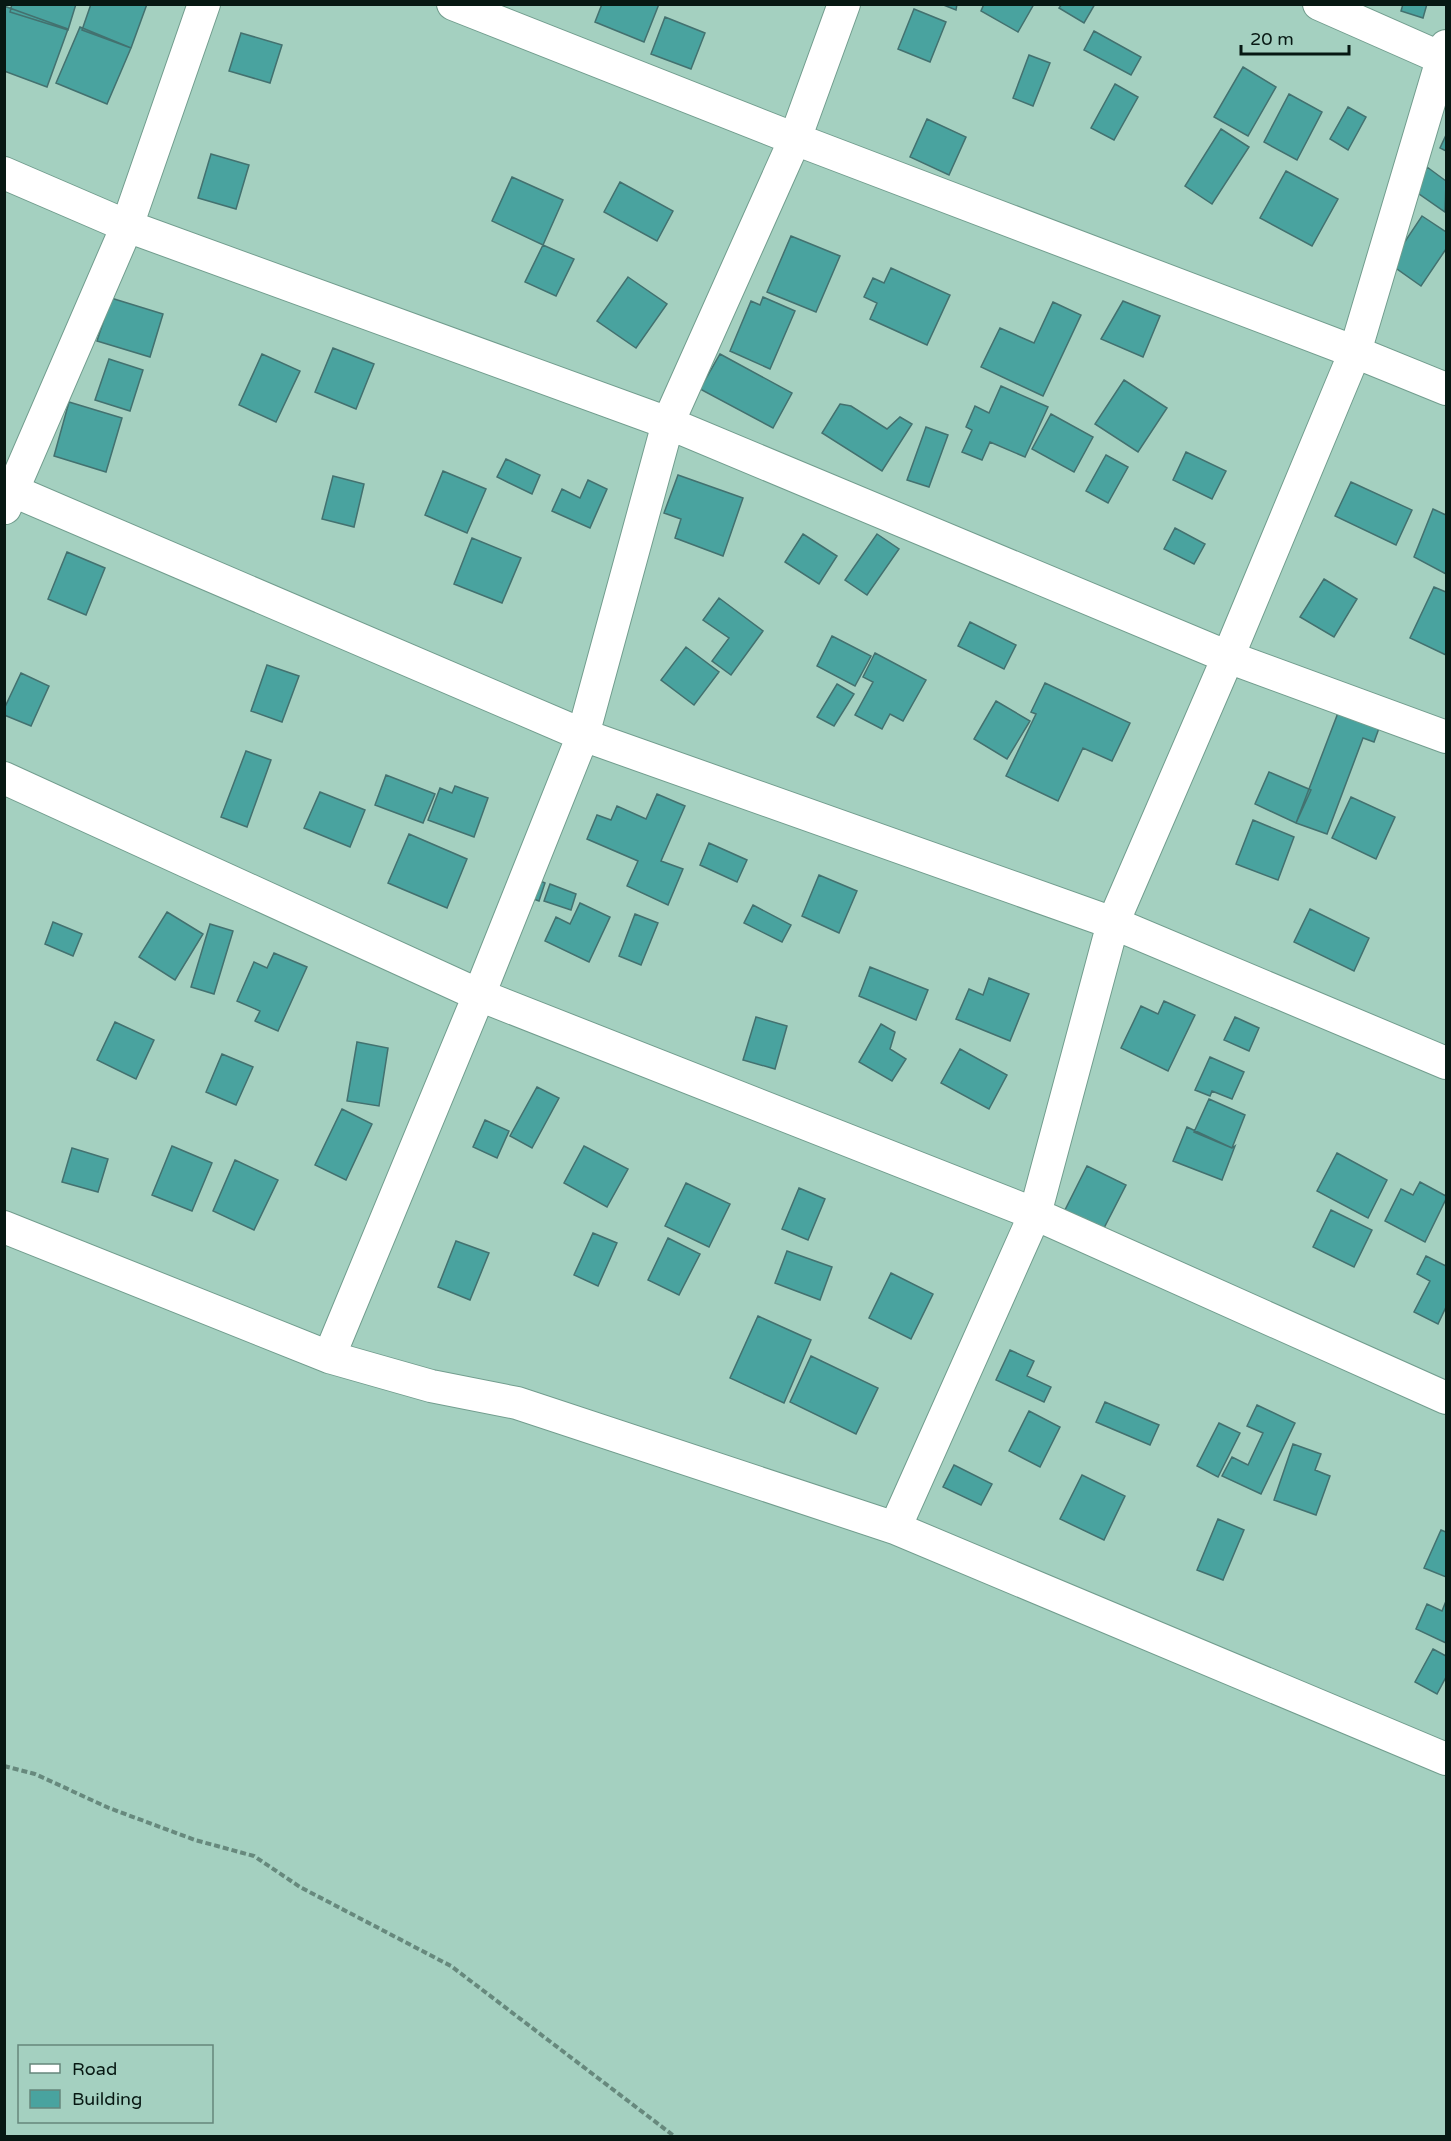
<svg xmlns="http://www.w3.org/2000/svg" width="1451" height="2141" viewBox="0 0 1451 2141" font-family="'Varela Round',sans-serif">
	<rect width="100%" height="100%" fill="#a4d0c0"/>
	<!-- building -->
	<path fill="#49a39f" stroke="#43716f" stroke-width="1.5" d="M12,4H76L68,30L10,12Z
		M91,4H147L131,48L82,30Z
		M602,4H659L644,42L595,22Z
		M941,4H957L956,10Z
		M984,4H1034L1018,32L981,11Z
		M1062,4H1095L1084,23L1059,8Z
		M1403,4H1427L1423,18L1401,11Z
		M4,6L68,29L47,87L4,71Z
		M914,9L946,22L930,62L898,49Z
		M665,17L705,33L691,69L651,54Z
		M80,27L131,48L107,104L56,83Z
		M1094,31L1141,57L1131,75L1084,50Z
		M241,33L282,45L270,83L229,71Z
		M1029,55L1050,63L1033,106L1013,98Z
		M1243,67L1276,87L1248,136L1214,117Z
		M1115,84L1138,97L1114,140L1091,128Z
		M1289,94L1322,112L1297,160L1264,142Z
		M1348,107L1366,117L1348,150L1330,139Z
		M927,119L966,137L949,175L910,157Z
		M1221,129L1249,147L1212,204L1185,186Z
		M1446,135V151L1440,148Z
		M211,154L249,165L236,209L198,198Z
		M1427,167L1446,181L1445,212L1412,189Z
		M1286,171L1338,199L1312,246L1260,218Z
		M512,177L563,200L543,245L492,221Z
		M620,182L673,211L657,241L604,212Z
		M1422,216L1446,232V249L1421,286L1390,264Z
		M791,236L840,256L816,312L767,292Z
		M543,245L574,259L556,296L525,282Z
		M891,268L950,295L927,345L870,319L877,303L864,297L873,278L884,283Z
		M628,277L667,304L636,348L597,321Z
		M763,297L795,311L770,369L730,351L751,301L760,305Z
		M111,298L163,314L150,357L97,341Z
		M1123,301L1160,316L1143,357L1101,339Z
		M1053,302L1081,315L1043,396L981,367L1000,328L1034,343Z
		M333,348L374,364L356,409L315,392Z
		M262,354L300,371L276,422L239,405Z
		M720,354L792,393L773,428L700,389Z
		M109,359L143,370L130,411L95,400Z
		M1124,380L1167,408L1138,452L1095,424Z
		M1001,386L1048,407L1025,457L990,442L982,460L962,452L972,430L966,427L975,406L989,413Z
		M69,402L122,418L106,472L54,456Z
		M840,404L851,406L887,429L900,417L912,424L882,471L822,433Z
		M1051,414L1093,437L1074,472L1032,449Z
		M926,427L948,435L929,487L907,480Z
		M1186,452L1226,471L1212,499L1173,480Z
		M1106,455L1128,467L1108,503L1086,491Z
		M506,459L540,475L532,494L497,477Z
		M443,471L486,489L467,533L425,515Z
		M678,475L743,498L723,556L675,538L681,519L664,513Z
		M333,476L364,484L354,527L322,519Z
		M588,480L607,489L590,528L552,511L562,489L580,498Z
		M1351,482L1412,510L1396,545L1335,516Z
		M1433,509L1446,515V574L1414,557Z
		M1175,528L1205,544L1194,564L1164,549Z
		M803,534L837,556L819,584L785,562Z
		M877,534L899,549L867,595L845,580Z
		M472,538L521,558L502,603L454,584Z
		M67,552L105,568L86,615L48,599Z
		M1324,579L1357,599L1334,637L1300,617Z
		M1434,587L1446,592V655L1410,638Z
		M719,598L763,631L731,675L712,661L729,638L703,620Z
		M970,622L1016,645L1004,669L958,646Z
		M832,636L871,656L855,686L817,666Z
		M686,647L719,672L694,705L661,680Z
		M875,653L926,680L903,721L890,714L882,729L855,715L873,682L863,677Z
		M267,665L299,676L282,722L251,711Z
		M21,673L49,686L31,726L4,715V709Z
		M1045,683L1130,723L1112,761L1083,748L1058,801L1006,776L1036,714L1031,712Z
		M837,684L854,694L834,726L817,717Z
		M996,701L1030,721L1007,759L974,739Z
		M1341,705L1382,720L1374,742L1363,738L1327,834L1296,823Z
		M246,751L271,760L247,827L221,817Z
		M1269,772L1311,790L1296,823L1255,804Z
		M386,775L435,794L423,823L375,805Z
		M455,786L488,798L474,837L428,820L440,788L452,793Z
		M320,792L365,810L350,847L304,828Z
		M657,794L685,806L661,861L683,869L668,905L627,886L638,861L587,839L597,815L611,820L617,806L646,819Z
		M1351,797L1395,817L1376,859L1332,838Z
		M1253,820L1294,837L1278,880L1236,864Z
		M409,834L467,859L447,908L388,883Z
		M709,843L747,860L737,882L700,865Z
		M819,875L857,891L839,933L802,916Z
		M530,877L545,883L539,901L523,895Z
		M550,884L576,894L571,910L544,901Z
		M580,903L610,917L589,962L545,941L556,917L570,924Z
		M753,905L791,925L782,942L744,923Z
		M1310,909L1369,938L1354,971L1294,942Z
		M167,912L203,934L175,980L139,957Z
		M635,914L658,923L641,965L619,956Z
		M53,922L82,934L73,956L45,944Z
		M210,924L233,931L214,994L191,987Z
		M274,953L307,967L278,1031L255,1021L260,1011L237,1001L254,962L267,968Z
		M870,967L928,990L916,1020L859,996Z
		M989,978L1029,994L1010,1041L956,1019L969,989L983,995Z
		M1164,1001L1195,1015L1168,1071L1121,1048L1141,1006L1158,1014Z
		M756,1017L787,1026L775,1069L743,1060Z
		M1235,1017L1259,1028L1249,1051L1224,1040Z
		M115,1022L154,1040L136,1079L97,1060Z
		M881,1024L895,1032L890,1049L906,1059L892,1081L859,1062Z
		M357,1042L388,1048L379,1106L347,1101Z
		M960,1049L1007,1075L989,1109L941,1083Z
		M222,1054L253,1067L236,1105L206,1092Z
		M1210,1057L1244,1072L1232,1099L1212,1091L1210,1096L1195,1090Z
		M537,1087L559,1098L532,1148L510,1136Z
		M1209,1099L1245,1115L1232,1148L1194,1132Z
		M342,1109L372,1124L346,1180L315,1165Z
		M485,1120L509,1131L497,1158L473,1147Z
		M1187,1127L1232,1148L1235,1146L1222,1180L1173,1161Z
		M172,1146L212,1163L192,1211L152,1195Z
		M584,1146L628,1169L607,1207L564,1183Z
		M72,1148L108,1159L98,1192L62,1182Z
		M1337,1153L1387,1180L1368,1218L1317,1191Z
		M235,1160L278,1180L254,1230L213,1211Z
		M1087,1166L1126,1185L1103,1230L1065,1210Z
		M1420,1182L1446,1196V1199L1425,1242L1385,1221L1401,1189L1413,1195Z
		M686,1183L730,1204L709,1247L665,1226Z
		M799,1188L825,1199L808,1240L782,1229Z
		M1331,1210L1372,1230L1354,1267L1313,1247Z
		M593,1233L617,1243L598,1286L574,1275Z
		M668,1238L700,1254L679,1295L648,1280Z
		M456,1241L489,1253L470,1300L438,1287Z
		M787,1251L832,1267L820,1300L775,1283Z
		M1426,1256L1446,1266V1307L1438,1324L1414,1312L1430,1281L1417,1274Z
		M891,1273L933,1294L911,1339L869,1318Z
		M758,1316L811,1340L784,1403L730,1378Z
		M1010,1350L1034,1361L1027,1376L1051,1387L1044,1402L996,1380Z
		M811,1356L878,1388L856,1434L790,1402Z
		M1105,1402L1159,1425L1150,1445L1096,1422Z
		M1257,1405L1295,1423L1261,1494L1222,1476L1232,1457L1248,1465L1263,1433L1247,1426Z
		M1029,1411L1060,1427L1040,1467L1009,1451Z
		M1219,1423L1240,1433L1218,1477L1197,1466Z
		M1293,1444L1321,1454L1315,1470L1330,1476L1316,1515L1274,1500Z
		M954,1465L992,1484L981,1505L943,1487Z
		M1082,1475L1125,1496L1104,1540L1060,1519Z
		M1218,1519L1244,1530L1223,1580L1197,1570Z
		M1441,1530L1446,1532V1577L1424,1568Z
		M1446,1601V1643L1416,1629L1427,1604L1442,1611Z
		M1433,1649L1446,1656V1677L1437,1694L1415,1682Z"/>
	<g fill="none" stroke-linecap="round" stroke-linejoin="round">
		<defs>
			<path id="street" d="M453,4L795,139L1355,352L1446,389
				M1319,4L1446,60
				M4,173L127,226L668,423L1228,657L1446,737
				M4,487L583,735L1113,923L1446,1063
				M5,508L127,226L204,4
				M4,778L479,995L1035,1214L1446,1398
				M4,1227L329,1357L431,1386L517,1403L895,1528L1446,1759
				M329,1357L479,995L583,735L668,423L795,139L844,4
				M895,1528L1035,1214L1113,923L1228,657L1355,352L1446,46"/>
		</defs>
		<!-- street casing -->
		<use href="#street" stroke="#729d8e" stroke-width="34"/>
		<!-- path -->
		<path stroke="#67897d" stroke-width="4" stroke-dasharray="6 3" stroke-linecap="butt" d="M4,1766L35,1774L109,1808L195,1840L254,1856L300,1887L451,1966L674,2136"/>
		<!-- street -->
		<use href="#street" stroke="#fff" stroke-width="32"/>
	</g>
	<!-- border -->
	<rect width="1451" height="2141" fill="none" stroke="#071813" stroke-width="12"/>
	<!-- legend -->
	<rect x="18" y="2045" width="195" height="78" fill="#a4d0c0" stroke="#65867b" stroke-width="1.5"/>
	<rect x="30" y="2064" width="30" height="9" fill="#ffffff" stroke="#65867b" stroke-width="1.5"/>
	<text x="72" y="2075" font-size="18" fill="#071813">Road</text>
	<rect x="30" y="2090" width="30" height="18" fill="#49a39f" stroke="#65867b" stroke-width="1.5"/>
	<text x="72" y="2105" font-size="18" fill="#071813">Building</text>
	<!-- scale -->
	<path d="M1241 45v9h108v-9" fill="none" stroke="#071813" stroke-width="3"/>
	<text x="1250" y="45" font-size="18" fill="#071813" stroke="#a4d0c0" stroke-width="4.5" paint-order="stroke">20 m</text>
</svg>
